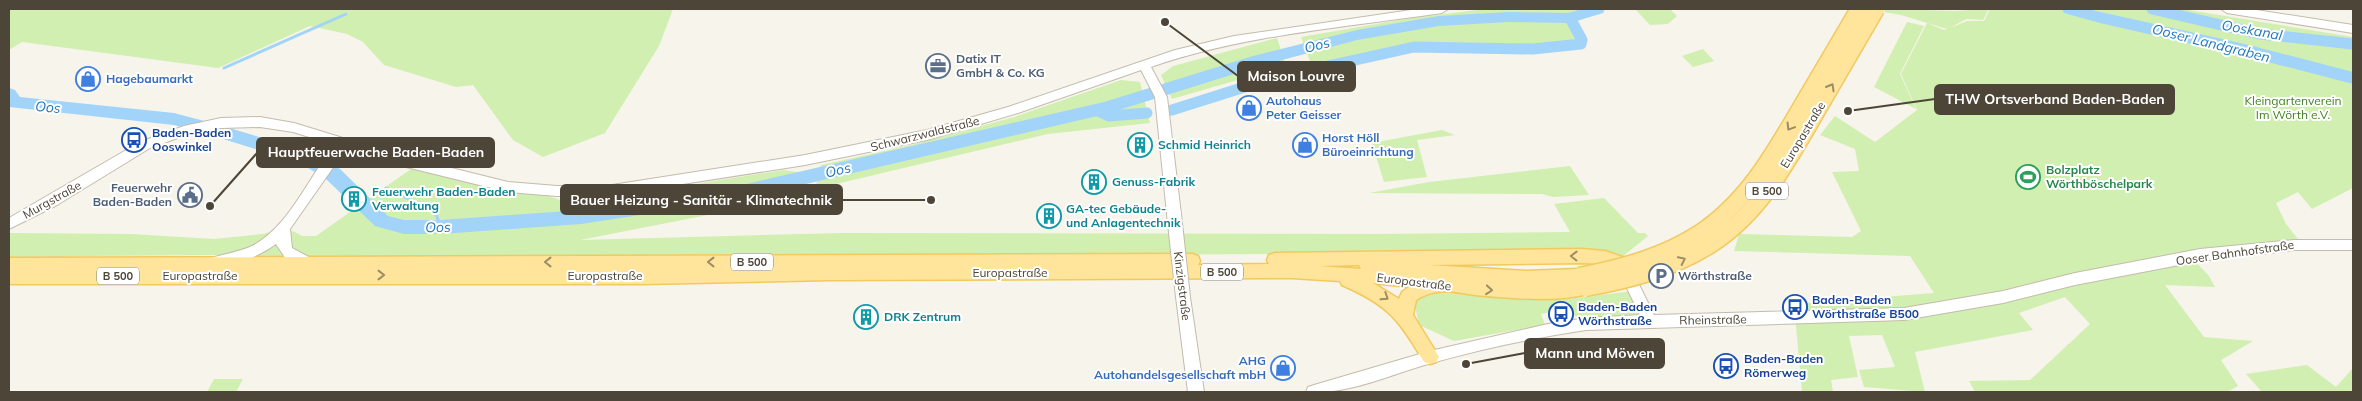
<svg xmlns="http://www.w3.org/2000/svg" width="2362" height="401" viewBox="0 0 2362 401" font-family="Mulish,sans-serif">
	<rect width="100%" height="100%" fill="#f7f4eb"/>
	<!-- green -->
	<path fill="#d1efb0" d="M9,9H673L659,46L605,133L543,157L513,140L473,85L456,87L384,65L363,42L347,34L310,26L218,68L22,42L9,50Z
		M1485,9H1586L1565,16L1578,41L1523,47L1413,45L1312,67L1301,37L1405,19Z
		M1635,9H1670L1677,16L1668,24L1650,25Z
		M1886,9L1954,11L1989,9L1983,20L1966,19L1950,28L1967,21H1984L1990,9H2065L2092,16L2093,12L2081,9H2182L2353,37V188L2312,209L2298,192L2276,203L2286,224L2301,243L2192,258L2209,276L2215,287L2165,285L2204,337L2253,341L2221,360L2238,386L2227,392H1975L1969,381L2030,380L2090,324L2065,297L2019,313L2033,330L1915,352L1925,392L1864,387L1859,370L1895,367L1882,335L1849,336L1858,377L1831,380L1833,392H1802L1794,304L1934,293L1910,256L1734,251L1739,234L1852,237L1861,231L1832,172L1859,171L1855,149L1820,135L1835,116L1875,142L1917,110L1901,74L1927,23L1944,30L1947,29L1901,15L1883,12Z
		M1907,22L1924,26L1900,74L1916,109L1874,87Z
		M1277,38L1286,66L1172,99L1161,75L1173,66Z
		M1703,49L1714,61L1693,67L1682,56Z
		M1121,80L1140,82L1150,123L1048,134L815,189L821,165L911,145L1014,117Z
		M1442,130L1455,135L1417,140L1427,177L1384,182L1372,143Z
		M418,164L531,190L563,201L647,192L783,170L798,172L800,197L580,240L841,233L1375,234L1570,232L1554,204L1604,198L1638,233H1645L1648,236L1622,257L1615,259L1272,254L236,260L221,255L83,256L9,260V233L131,234L214,239L262,234L283,229L295,232L302,236H316Z
		M1570,166L1589,195L1553,197L1542,194L1369,193L1429,182Z
		M1436,289L1557,300L1634,291L1650,321L1579,319L1567,309L1541,314L1545,325L1454,341L1419,325L1413,297Z
		M2307,365L2336,387L2353,368V392H2262L2246,374Z
		M214,379H243L236,392H207Z"/>
	<g fill="none" stroke-linecap="round" stroke-linejoin="round">
		<!-- stream -->
		<path stroke="#a2d3f9" stroke-width="3" d="M224,68L346,14
			M386,188L435,212L441,227"/>
		<!-- canal -->
		<path stroke="#a2d3f9" stroke-width="11" d="M2152,9L2260,34L2353,44
			M1096,110L1109,116L1147,113
			M1172,110L1270,79L1414,47L1533,49L1581,44L1582,40L1570,18"/>
		<!-- river -->
		<path fill="#a2d3f9" fill-rule="evenodd" d="M1581,9H1605L1603,13L1570,23L1508,22L1439,26L1357,40L1263,65L1106,114L733,201L581,224L441,234H404L375,226L326,179L300,163L220,138L174,125L9,107V88L15,90L20,97L174,113L223,126L312,153L340,169L388,216L404,220H441L581,210L733,187L1104,102L1253,56L1357,30L1439,16L1508,12L1569,13Z
			M2062,9H2087L2249,45L2353,72V84L2249,57L2100,23L2064,13Z"/>
		<defs>
			<path id="tertiary" d="M1418,9H1448L1442,13C1347,27 1242,35 1151,67L1167,97L1181,214L1179,218H1169L1167,214L1155,97L1141,70L1018,113L927,140L805,165L612,195L557,196L508,192L394,164L346,149L290,229L292,248L314,260L316,264L314,268L309,270L286,259L276,244C263,254 227,271 211,266L209,262L211,258C224,254 239,252 252,246C290,226 308,177 335,145L293,132L260,127L221,128L186,135L150,148L57,205L9,229V218L140,142L184,126L221,118L260,117L294,123L395,154L508,182L557,186L612,185L805,155L927,130L1008,107L1175,50L1234,36Z
				M2221,9H2250L2353,25V33L2227,13Z
				M2294,240H2353V250H2294L2200,261L2075,285L2003,303L1904,320L1586,330C1533,338 1480,349 1428,364C1389,375 1348,395 1306,392L1308,387L1314,385L1430,351L1548,324L1586,318L1640,315L1618,270L1620,266H1630L1654,315L1904,308L2003,291L2075,273L2200,249Z
				M1183,291L1188,293L1190,297L1204,392H1188L1176,297L1178,293Z"/>
			<path id="primary" d="M1581,249L1605,251L1628,259L1630,264L1628,269L1622,271L1604,264L1581,263L1429,265L1526,271L1579,269L1585,271L1588,276L1583,281L1591,283L1594,288L1591,293C1558,303 1509,298 1475,295C1464,294 1448,289 1437,292C1430,293 1422,296 1416,300L1413,315L1439,357L1436,362L1430,364L1424,362C1399,319 1388,305 1342,285L1340,281L1292,278L829,280L643,284H9V258L1192,254L1198,256L1200,261L1198,265L1269,264L1267,260L1269,255L1275,253ZM1359,265L1361,269L1318,266ZM1373,283L1409,287L1402,292L1399,299Z"/>
		</defs>
		<!-- tertiary casing -->
		<use href="#tertiary" stroke="#c4bcac" stroke-width="2"/>
		<!-- primary casing -->
		<use href="#primary" stroke="#f2c95e" stroke-width="3"/>
		<!-- tertiary -->
		<use href="#tertiary" fill="#fff" fill-rule="evenodd"/>
		<!-- primary -->
		<use href="#primary" fill="#ffe59c" fill-rule="evenodd"/>
		<defs>
			<path id="tertiary-bridge" d="M1174,214L1183,297"/>
			<path id="primary-bridge" d="M1579,276C1621,268 1663,257 1700,233C1748,201 1775,152 1803,104C1822,72 1840,41 1859,9
				M1585,288C1630,280 1675,268 1713,243C1762,211 1790,157 1819,107C1838,74 1857,42 1876,9"/>
		</defs>
		<!-- tertiary-bridge casing -->
		<use href="#tertiary-bridge" stroke="#c4bcac" stroke-width="16" stroke-linecap="butt"/>
		<!-- primary-bridge casing -->
		<use href="#primary-bridge" stroke="#f2c95e" stroke-width="19" stroke-linecap="butt"/>
		<!-- tertiary-bridge -->
		<use href="#tertiary-bridge" stroke="#fff" stroke-width="14"/>
		<!-- primary-bridge -->
		<use href="#primary-bridge" stroke="#ffe59c" stroke-width="16"/>
	</g>
	<!-- one-way arrows -->
	<defs><path id="oneway-chevron" d="M-2-3.5L2.5 0L-2 3.5" fill="none" stroke-width="1.6" stroke-linecap="round" stroke-linejoin="round" transform="scale(1.25)"/></defs>
	<g stroke="#9d8d64">
		<use href="#oneway-chevron" transform="translate(1831 87) rotate(-60)"/>
		<use href="#oneway-chevron" transform="translate(1790 127) rotate(121)"/>
		<use href="#oneway-chevron" transform="translate(1574 256) rotate(-179)"/>
		<use href="#oneway-chevron" transform="translate(1682 260) rotate(-26)"/>
		<use href="#oneway-chevron" transform="translate(548 262) rotate(-180)"/>
		<use href="#oneway-chevron" transform="translate(711 262) rotate(180)"/>
		<use href="#oneway-chevron" transform="translate(381 275)"/>
		<use href="#oneway-chevron" transform="translate(1489 290) rotate(5)"/>
		<use href="#oneway-chevron" transform="translate(1385 297) rotate(33)"/>
	</g>
	<!-- icons -->
	<defs>
		<symbol id="office-ring" viewBox="-11 -11 22 22"><circle r="9.5" fill="#fff" stroke="#5c6f8a" stroke-width="1.5"/><path d="M-6-3h4V-5.5h4V-3h4V5H-6ZM-1-4.5V-3h2v-1.5ZM-6 0V1H6V0Z" fill="#5c6f8a"/></symbol>
		<symbol id="shop-ring" viewBox="-11 -11 22 22"><circle r="9.5" fill="#fff" stroke="#3f7fe0" stroke-width="1.5"/><path d="M-5-2.5h2.3a2.7 3.5 0 0 1 5.4 0H5L5.5 6h-11ZM-1.5-2.5h3a1.5 2.3 0 0 0-3 0Z" fill="#3f7fe0"/></symbol>
		<symbol id="bus-ring" viewBox="-11 -11 22 22"><circle r="9.5" fill="#fff" stroke="#1a4fb4" stroke-width="1.5"/><path d="M-5-6H5V4H4V6H2V4H-2V6H-4V4H-5ZM-3.5-4V0h7V-4ZM-3.5 1.2v1.5H-2V1.2ZM2 1.2v1.5H3.5V1.2Z" fill="#1a4fb4"/></symbol>
		<symbol id="building-ring" viewBox="-11 -11 22 22"><circle r="9.5" fill="#fff" stroke="#0f9aa8" stroke-width="1.5"/><path d="M-4-6H4V6H1V3H-1V6H-4ZM-2.5-4.3h1.7v1.8h-1.7ZM.8-4.3h1.7v1.8H.8ZM-2.5-1h1.7V.8h-1.7ZM.8-1h1.7V.8H.8Z" fill="#0f9aa8"/></symbol>
		<symbol id="stadium-ring" viewBox="-11 -11 22 22"><circle r="9.5" fill="#fff" stroke="#2e9e5b" stroke-width="1.5"/><path d="M0-5a6.5 5 0 1 0 0 10a6.5 5 0 1 0 0-10ZM-3.5-1.8h7v3.6h-7Z" fill="#2e9e5b"/></symbol>
		<symbol id="civic-ring" viewBox="-11 -11 22 22"><circle r="9.5" fill="#fff" stroke="#5c6f8a" stroke-width="1.5"/><path d="M-.6-6.5H3V-4.5H.6V-3L4-1V1h2V6H-6V1h2V-1L-.6-3ZM-1.2 2.5V6h2.4V2.5Z" fill="#5c6f8a"/></symbol>
		<symbol id="parking-ring" viewBox="-11 -11 22 22"><circle r="9.5" fill="#fff" stroke="#5c6f8a" stroke-width="1.5"/><path d="M-3.5-5.5H1a3.5 3.5 0 0 1 0 7H-1V5.5H-3.5ZM-1-3.4V-.6H.8a1.4 1.4 0 0 0 0-2.8Z" fill="#5c6f8a"/></symbol>
	</defs>
	<g fill-rule="evenodd">
		<use href="#office-ring" x="924" y="52" width="28" height="28"/>
		<use href="#shop-ring" x="74" y="65" width="28" height="28"/>
		<use href="#shop-ring" x="1235" y="94" width="28" height="28"/>
		<use href="#bus-ring" x="120" y="126" width="28" height="28"/>
		<use href="#building-ring" x="1126" y="131" width="28" height="28"/>
		<use href="#shop-ring" x="1291" y="131" width="28" height="28"/>
		<use href="#stadium-ring" x="2014" y="163" width="28" height="28"/>
		<use href="#building-ring" x="1080" y="168" width="28" height="28"/>
		<use href="#civic-ring" x="176" y="181" width="28" height="28"/>
		<use href="#building-ring" x="340" y="185" width="28" height="28"/>
		<use href="#building-ring" x="1035" y="202" width="28" height="28"/>
		<use href="#parking-ring" x="1647" y="262" width="28" height="28"/>
		<use href="#bus-ring" x="1781" y="293" width="28" height="28"/>
		<use href="#bus-ring" x="1547" y="300" width="28" height="28"/>
		<use href="#building-ring" x="852" y="303" width="28" height="28"/>
		<use href="#bus-ring" x="1712" y="352" width="28" height="28"/>
		<use href="#shop-ring" x="1269" y="354" width="28" height="28"/>
	</g>
	<g text-anchor="middle" stroke-width="4" stroke-linejoin="round" paint-order="stroke">
		<!-- shield labels -->
		<g fill="#fff" stroke="#827d73" stroke-width="1">
			<rect x="1746" y="182.5" width="42" height="17" rx="4"/>
			<rect x="731" y="253.5" width="42" height="17" rx="4"/>
			<rect x="1201" y="263.5" width="42" height="17" rx="4"/>
			<rect x="97" y="267.5" width="42" height="17" rx="4"/>
		</g>
		<g font-size="11" font-weight="bold" fill="#4d4537">
			<text x="1767" y="195">B 500</text>
			<text x="752" y="266">B 500</text>
			<text x="1222" y="276">B 500</text>
			<text x="118" y="280">B 500</text>
		</g>
		<!-- service labels -->
		<g font-size="12" font-weight="bold" fill="#4e5e75" stroke="#fff" text-anchor="start">
			<text x="956" y="63">Datix IT<tspan x="956" dy="14">GmbH &amp; Co. KG</tspan></text>
			<text x="172" y="192" text-anchor="end">Feuerwehr<tspan x="172" dy="14">Baden-Baden</tspan></text>
			<text x="1678" y="280">Wörthstraße</text>
		</g>
		<!-- shop labels -->
		<g font-size="12" font-weight="bold" fill="#366cbe" stroke="#fff" text-anchor="start">
			<text x="106" y="83">Hagebaumarkt</text>
			<text x="1266" y="105">Autohaus<tspan x="1266" dy="14">Peter Geisser</tspan></text>
			<text x="1322" y="142">Horst Höll<tspan x="1322" dy="14">Büroeinrichtung</tspan></text>
			<text x="1266" y="365" text-anchor="end">AHG<tspan x="1266" dy="14">Autohandelsgesellschaft mbH</tspan></text>
		</g>
		<!-- park labels -->
		<g font-size="12" fill="#428121" stroke="#fff">
			<text x="2293" y="105">Kleingartenverein<tspan x="2293" dy="14">Im Wörth e.V.</tspan></text>
		</g>
		<!-- transit labels -->
		<g font-size="12" font-weight="bold" fill="#164399" stroke="#fff" text-anchor="start">
			<text x="152" y="137">Baden-Baden<tspan x="152" dy="14">Ooswinkel</tspan></text>
			<text x="1812" y="304">Baden-Baden<tspan x="1812" dy="14">Wörthstraße B500</tspan></text>
			<text x="1578" y="311">Baden-Baden<tspan x="1578" dy="14">Wörthstraße</tspan></text>
			<text x="1744" y="363">Baden-Baden<tspan x="1744" dy="14">Römerweg</tspan></text>
		</g>
		<!-- street labels -->
		<g font-size="12" fill="#4d4537" stroke="#fff">
			<text transform="translate(925 134) rotate(-14)" y="4">Schwarzwaldstraße</text>
			<text transform="translate(1803 135) rotate(-59)" y="4">Europastraße</text>
			<text transform="translate(52 200) rotate(-29)" y="4">Murgstraße</text>
			<text transform="translate(2235 253) rotate(-8)" y="4">Ooser Bahnhofstraße</text>
			<text x="1010" y="277">Europastraße</text>
			<text x="200" y="280">Europastraße</text>
			<text x="605" y="280">Europastraße</text>
			<text transform="translate(1414 282) rotate(7)" y="4">Europastraße</text>
			<text transform="translate(1182 286) rotate(83)" y="4">Kinzigstraße</text>
			<text transform="translate(1713 320) rotate(-1)" y="4">Rheinstraße</text>
		</g>
		<!-- culture labels -->
		<g font-size="12" font-weight="bold" fill="#0d838f" stroke="#fff" text-anchor="start">
			<text x="1158" y="149">Schmid Heinrich</text>
			<text x="1112" y="186">Genuss-Fabrik</text>
			<text x="372" y="196">Feuerwehr Baden-Baden<tspan x="372" dy="14">Verwaltung</tspan></text>
			<text x="1066" y="213">GA-tec Gebäude-<tspan x="1066" dy="14">und Anlagentechnik</tspan></text>
			<text x="884" y="321">DRK Zentrum</text>
		</g>
		<!-- leisure labels -->
		<g font-size="12" font-weight="bold" fill="#27864d" stroke="#fff" text-anchor="start">
			<text x="2046" y="174">Bolzplatz<tspan x="2046" dy="14">Wörthböschelpark</tspan></text>
		</g>
		<!-- water labels -->
		<g font-size="14" font-style="italic" fill="#2178be" stroke="#fff">
			<text transform="translate(2252 30) rotate(10)" y="5">Ooskanal</text>
			<text transform="translate(2211 43) rotate(14)" y="5">Ooser Landgraben</text>
			<text transform="translate(1317 45) rotate(-14)" y="5">Oos</text>
			<text transform="translate(48 107) rotate(6)" y="5">Oos</text>
			<text transform="translate(838 170) rotate(-13)" y="5">Oos</text>
			<text transform="translate(438 227) rotate(-1)" y="5">Oos</text>
		</g>
	</g>
	<!-- callouts -->
	<path fill="none" stroke="#4d4537" stroke-width="2" d="M1165 22L1238 76M1848 111L1935 99M210 206L257 153M931 200L842 200M1466 364L1525 353"/>
	<g fill="#4d4537" stroke="#fff" stroke-width="2">
		<circle cx="1165" cy="22" r="5"/>
		<circle cx="1848" cy="111" r="5"/>
		<circle cx="210" cy="206" r="5"/>
		<circle cx="931" cy="200" r="5"/>
		<circle cx="1466" cy="364" r="5"/>
	</g>
	<g fill="#4d4537" stroke="#4d4537" stroke-width="2">
		<rect x="1238" y="62" width="117" height="29" rx="5"/>
		<rect x="1935" y="85" width="239" height="29" rx="5"/>
		<rect x="257" y="138" width="237" height="29" rx="5"/>
		<rect x="561" y="185" width="281" height="29" rx="5"/>
		<rect x="1525" y="339" width="139" height="29" rx="5"/>
	</g>
	<g font-size="14" text-anchor="middle" font-weight="bold" fill="#fff">
		<text x="1296" y="81">Maison Louvre</text>
		<text x="2055" y="104">THW Ortsverband Baden-Baden</text>
		<text x="376" y="157">Hauptfeuerwache Baden-Baden</text>
		<text x="701" y="205">Bauer Heizung - Sanitär - Klimatechnik</text>
		<text x="1595" y="358">Mann und Möwen</text>
	</g>
	<!-- border -->
	<rect width="2362" height="401" fill="none" stroke="#4d4537" stroke-width="20"/>
</svg>
